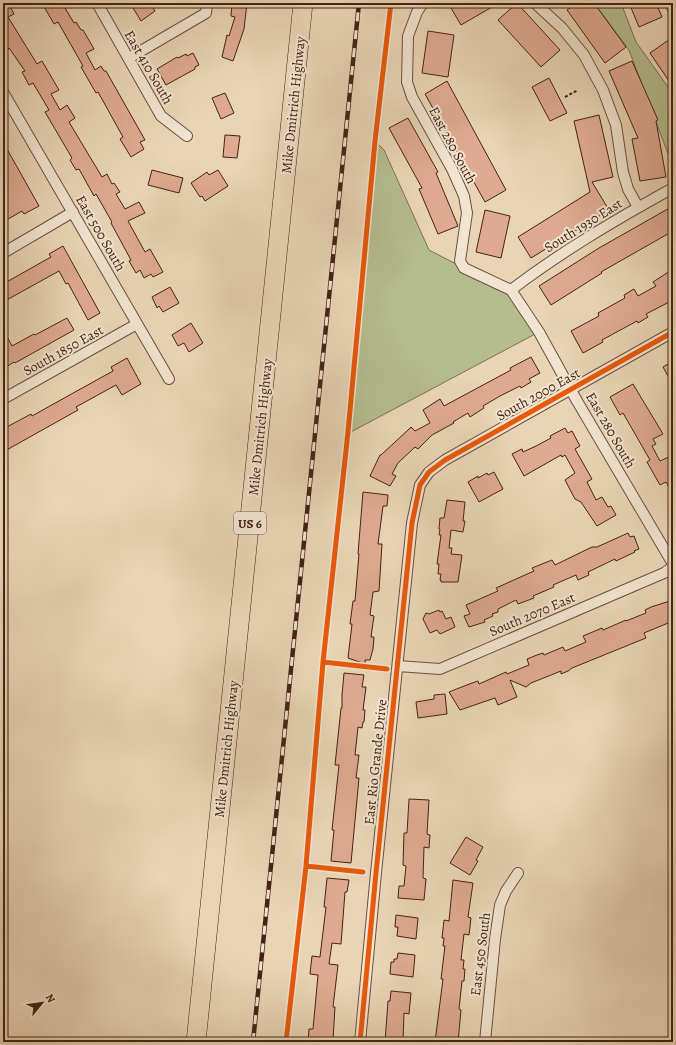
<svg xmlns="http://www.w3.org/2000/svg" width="676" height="1045" viewBox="0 0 676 1045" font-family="Alegreya,serif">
	<rect width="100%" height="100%" fill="#e9d5b6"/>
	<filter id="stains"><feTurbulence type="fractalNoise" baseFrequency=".005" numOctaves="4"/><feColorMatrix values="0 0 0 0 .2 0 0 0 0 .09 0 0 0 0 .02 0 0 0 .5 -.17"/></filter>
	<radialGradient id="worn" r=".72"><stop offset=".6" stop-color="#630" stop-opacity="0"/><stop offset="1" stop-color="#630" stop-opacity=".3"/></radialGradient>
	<!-- green -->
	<path fill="#b5bd8e" stroke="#7d7050" d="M594,3H621L636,42L673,94V167L629,50Z
		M375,141L384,150L429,250L464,268L511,290L539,332L347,434Z"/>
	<!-- building -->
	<path fill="#dfaa91" stroke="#452213" d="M3,3H8L14,14L8,17L37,64L42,61L59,90L51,94L60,110L67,105L75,118L69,122L102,177L107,174L112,184L114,183L120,192L116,194L125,209L139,202L145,213L128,221L145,252L150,249L163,272L153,277L151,274L144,278L140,270L136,273L129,261L131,260L111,223L112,222L96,194L94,196L79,169L76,170L70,160L72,158L45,112L49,110L33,83L29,85L22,72L25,71L9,48L8,49L3,42Z
		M42,3H62L74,23L76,22L81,30H83L94,49L86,53L95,70L101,66L104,71H106L145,140L140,142L144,149L131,157L120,139L123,137L98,92L96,93L81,67L83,66L58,22L54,24Z
		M130,3H150L155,11L141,21Z
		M232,3H247L244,29L233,61L222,57L227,35L229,36L235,17L231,16Z
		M448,3H499L461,25Z
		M517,3L560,50L541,67L498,20Z
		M577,3H594L626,47L605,63L567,10Z
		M629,3H656L662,17L639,27Z
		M428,31L454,35L448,77L422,73Z
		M670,39L673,44V87L650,53Z
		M193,53L199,65L195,67V69L166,85L157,69L177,57L178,58L186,54L187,56Z
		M632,61L658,120L656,121L666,177L640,181L632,139L638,138L609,71Z
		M549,78L567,113L550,121L532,87Z
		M447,81L506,190L485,202L425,94Z
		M225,93L234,113L221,119L212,98Z
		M599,115L613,177L592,182L609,210L531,258L518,237L590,192L574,121Z
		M408,118L438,172L436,173L458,226L438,234L419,189L422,188L389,128Z
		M225,135L240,136L237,158L223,157Z
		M3,142L39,206L24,214L22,211L3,222Z
		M152,170L183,178L179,193L148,185Z
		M218,170L228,186L205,201L202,196L200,197L191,183L207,172L209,175Z
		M673,206V231L601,272L602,273L551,305L539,286L599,248Z
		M485,210L510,216L501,258L476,252Z
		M63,246L100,313L88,320L68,283L66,284L59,271L3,302V284L51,257L49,254Z
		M670,271L673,276V300L646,314L648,317L638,323L637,321L602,340L603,342L583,353L571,331L599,316L598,313L625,298L624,295L634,289L638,296L656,286L653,282Z
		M170,287L179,303L163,312L159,306L157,308L152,297Z
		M67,318L74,330L15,363L14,362L3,369V329L12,346L34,334L35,335Z
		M191,323L203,343L189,352L184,343L178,346L172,335Z
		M531,357L540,373L529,379L531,382L521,388L520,386L500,396L483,406L484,408L470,417L468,413L453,422L454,423L432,435L418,449L415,447L398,463L392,474L396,476L390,486L370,476L380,455H381L408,430L411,427L415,431L430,423L423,410L440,399L444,406L511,370L510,368Z
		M127,358L141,384L122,395L116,385L76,407L78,410L3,452V429L31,414L32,416L75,392L113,371L111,367Z
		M673,361V385L663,367Z
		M633,384L663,434L653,439L656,444L652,446L660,461L673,455V494L666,482L660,485L647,462L650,460L623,413L620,415L610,397Z
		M565,428L568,433L572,431L580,446L575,449L592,479L587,482L596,500L602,497L608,507L611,506L616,515L597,526L581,502L575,499L565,480L575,473L565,455L562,457L561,455L524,476L512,454L522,449L523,452L536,446L551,438L550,436Z
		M494,472L503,489L479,502L468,482L478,476V478L487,473L488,475Z
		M363,492L388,495L387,506H383L378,544H382L379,591L373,592L370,615L374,616L371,637H374L373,649L370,660H365V664L348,658L352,624H350L353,601H355L359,554H358Z
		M447,500L465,502L463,521H465L463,532L451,530L449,548H452L451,554L462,555L458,582H441V580H440L441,574H438L439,564H437L441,535H439L440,529H439L440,518H444Z
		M628,533L630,537L634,536L639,549L634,551L635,552L616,561L615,559L588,572L589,575L578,580L576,575L553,585L554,587L533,596L534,598L518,604L516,600L498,609V612L492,614L493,616L484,620L485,622L469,627L464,616L470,614L466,605L498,591L496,588L534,571L532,568L552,560L555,565L592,547H597Z
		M670,601L673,607V621L644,633L646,638L641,640L572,668L568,671L561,674V671L531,683L526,687L510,680L517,697L498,705L495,698L460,710L449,692L472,683L478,681L479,684L506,672L507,674L529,665L527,659L537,655L543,653L544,655L563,647L565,651L586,642L583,636L602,628L603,630L626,620V621L646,613L645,610L651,607Z
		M439,610L440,612L442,611L446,619L451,617L455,627L440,634L437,630L430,633L423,619L426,613L429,614Z
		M344,673L364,675L362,687H366L363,710H365L364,722H363L362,728L358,727L355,755H359L356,778H359L351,863L331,861L334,830H332L339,765H335L341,708H342V695Z
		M445,694L447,714L418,718L416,702L434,699V695Z
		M409,799L429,800L427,834L430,835L429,848L424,847L423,878L426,879L424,900L398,898L399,886H404L406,866L403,865L404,833H407Z
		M466,837L483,847L476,860L478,861L470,875L450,863Z
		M327,878L349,880L347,892H345L341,944L332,943L329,964L338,965L333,1007H335L333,1040H332V1042H308L309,1029H313L318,975L310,974L312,956L320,957L326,907H324Z
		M453,880L473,883L468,917L471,918L469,935L464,934L461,960H464L463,969H465L464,981H462L459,1009L461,1010L458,1042H435L443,979H441L445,946H443L444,938H442L444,920L449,921Z
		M396,915L418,918L416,939L397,936L398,927H395Z
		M398,953L415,955L413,977L390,974L391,962H394V959H397Z
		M391,991L411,993L409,1014L404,1013L403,1042H385L388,1001H390Z"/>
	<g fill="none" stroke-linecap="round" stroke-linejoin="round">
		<defs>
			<path id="street" d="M97,3L161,116L187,136
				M423,3L417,12L408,36L407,82L412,97L452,169L464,196L467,213L460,261L464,268L511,290L539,332L577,401L673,564
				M535,3L562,28L584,55L603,90L616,125L623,172L628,189L638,207
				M670,3L673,9
				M129,58L206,13L207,3
				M3,92L169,379
				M3,253L73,212
				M511,290C562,251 617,219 673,188
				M3,399L137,324
				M398,666L440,669L664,573L673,567
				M360,1042L376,873L412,523L420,485L429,472L445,460L673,332
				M485,1042L495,939L500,905L506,891L518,873"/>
			<path id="highway" d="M196,1042L303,3"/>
		</defs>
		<!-- street casing -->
		<use href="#street" stroke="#6e4f3c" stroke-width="12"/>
		<!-- highway casing -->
		<use href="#highway" stroke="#452213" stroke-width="20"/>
		<!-- path -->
		<path stroke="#452213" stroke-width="2" stroke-dasharray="3 2" stroke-linecap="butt" d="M565,97L578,90"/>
		<!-- street -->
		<use href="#street" stroke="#f1e4d0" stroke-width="10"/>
		<!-- highway -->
		<use href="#highway" stroke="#e9d5b6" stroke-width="19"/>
		<defs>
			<path id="rail" d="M253,1042L359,3"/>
		</defs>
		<!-- rail casing -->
		<use href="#rail" stroke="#452213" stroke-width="4.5"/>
		<!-- rail -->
		<use href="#rail" stroke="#f1e4d0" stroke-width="3" stroke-dasharray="9" stroke-linecap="butt"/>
		<defs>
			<path id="cycleway" d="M323,662L387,669
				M306,866L363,872
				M286,1042L306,866L323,662L348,432L375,141L391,3
				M360,1042L376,873L412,523L420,485L429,472L445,460L673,332"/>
		</defs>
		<!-- cycleway casing -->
		<use href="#cycleway" stroke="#f1e4d0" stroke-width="8"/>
		<!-- cycleway -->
		<use href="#cycleway" stroke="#e8590c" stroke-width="5"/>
	</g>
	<g text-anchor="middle" stroke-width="4" stroke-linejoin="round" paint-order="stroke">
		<!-- shield labels -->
		<rect fill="#f1e4d0" stroke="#795c4c" stroke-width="1" x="234" y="512" width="32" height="22" rx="3"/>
		<g font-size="13" font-weight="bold" fill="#452213">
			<text x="250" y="528">US 6</text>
		</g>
		<!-- street labels -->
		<g font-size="14" fill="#452213" stroke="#f1e4d0">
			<text transform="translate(149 67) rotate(60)" y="5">East 410 South</text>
			<text transform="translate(293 105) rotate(-84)" y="5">Mike Dmitrich Highway</text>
			<text transform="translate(453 145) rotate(62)" y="5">East 280 South</text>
			<text transform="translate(583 225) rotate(-32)" y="5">South 1930 East</text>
			<text transform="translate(101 233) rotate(60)" y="5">East 500 South</text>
			<text transform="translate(63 350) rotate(-29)" y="5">South 1850 East</text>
			<text transform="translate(538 394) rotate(-29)" y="5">South 2000 East</text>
			<text transform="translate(260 427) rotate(-84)" y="5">Mike Dmitrich Highway</text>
			<text transform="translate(611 430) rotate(60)" y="5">East 280 South</text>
			<text transform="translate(532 614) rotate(-23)" y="5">South 2070 East</text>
			<text transform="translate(226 749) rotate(-84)" y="5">Mike Dmitrich Highway</text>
			<text transform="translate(375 762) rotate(-84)" y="5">East Rio Grande Drive</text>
			<text transform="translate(480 954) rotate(-83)" y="5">East 450 South</text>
		</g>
	</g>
	<!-- margin -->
	<rect width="676" height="1045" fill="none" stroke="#e9d5b6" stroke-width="16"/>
	<rect x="4" y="4" width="668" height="1037" fill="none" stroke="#452213" stroke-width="2"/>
	<rect x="8" y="8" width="660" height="1029" fill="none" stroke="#452213"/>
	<!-- north arrow -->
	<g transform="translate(42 1003) rotate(61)" stroke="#f1e4d0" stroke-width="3" paint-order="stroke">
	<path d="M0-3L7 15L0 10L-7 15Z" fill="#452213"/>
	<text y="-6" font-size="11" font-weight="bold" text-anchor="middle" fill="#452213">N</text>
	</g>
	<rect width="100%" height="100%" filter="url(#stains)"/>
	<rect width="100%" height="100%" fill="url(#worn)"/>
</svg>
